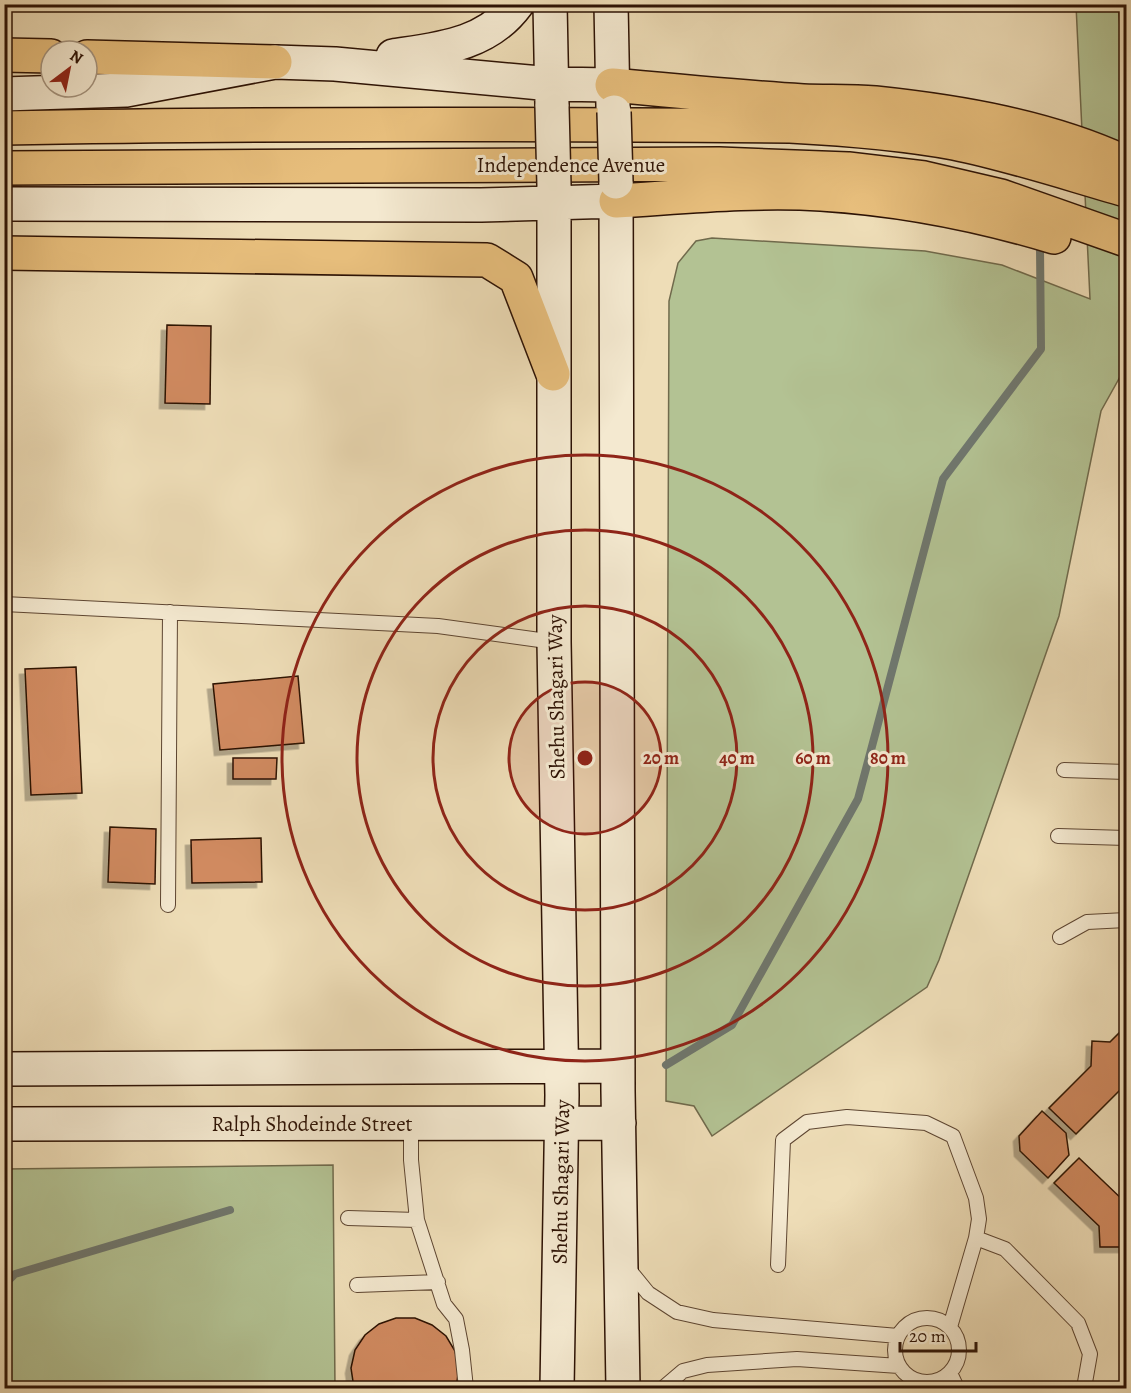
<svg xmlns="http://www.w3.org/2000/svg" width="1131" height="1393" viewBox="0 0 1131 1393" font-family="Alegreya,serif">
	<defs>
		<filter id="shadow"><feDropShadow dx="-5.5" dy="5.5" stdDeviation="0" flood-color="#0004"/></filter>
	</defs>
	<rect width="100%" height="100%" fill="#eeddb7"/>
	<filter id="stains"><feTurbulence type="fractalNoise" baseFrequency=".00333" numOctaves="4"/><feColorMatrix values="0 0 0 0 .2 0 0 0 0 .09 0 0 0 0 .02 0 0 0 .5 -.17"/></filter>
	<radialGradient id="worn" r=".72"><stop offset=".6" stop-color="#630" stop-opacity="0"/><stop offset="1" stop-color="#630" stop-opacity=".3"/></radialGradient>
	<!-- green -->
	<path fill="#b3c293" stroke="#706a4c" stroke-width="1.5" d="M1076,5H1118L1126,93V366L1101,411L1059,616L939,960L927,987L712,1136L694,1106L666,1101L669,301L678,263L696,241L712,238L925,251L1002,265L1090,299Z
		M333,1165L335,1388H5V1169Z"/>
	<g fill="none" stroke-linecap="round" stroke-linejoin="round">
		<!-- stream -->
		<path stroke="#6f776e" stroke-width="8" d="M666,1065L732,1025L858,799L943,479L1041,349L1040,248
			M4,1285L15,1274L230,1210"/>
	</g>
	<!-- building -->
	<path fill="#d08a61" stroke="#2d1204" stroke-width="1.5" filter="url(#shadow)" d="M167,325L211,326L210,404L165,403Z
		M76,667L82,793L31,795L25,669Z
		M298,676L304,743L220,750L213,684Z
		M233,758H277L276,779H233Z
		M110,827L156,829L155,884L108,882Z
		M261,838L262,882L192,883L191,840Z
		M1126,1026V1084L1076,1134L1049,1108L1091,1066L1092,1041L1110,1042Z
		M1042,1111L1066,1133L1069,1155L1048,1178L1020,1151L1019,1136Z
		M1079,1158L1126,1203V1247H1100L1099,1226L1054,1183Z
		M396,1318H415L432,1325L446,1336L455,1351L459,1368L456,1388H354L351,1368L355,1350L365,1335L379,1324Z"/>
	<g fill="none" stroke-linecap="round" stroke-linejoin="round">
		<defs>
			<path id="lane" d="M4,604L438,626L554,642
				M1064,770L1126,772
				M1058,836L1126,838
				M168,905L170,612
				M1060,937L1087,922L1126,920
				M411,1123V1160L417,1220L444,1304L456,1319L462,1350L466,1388
				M348,1218L417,1220
				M976,1238L1005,1249L1078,1323L1090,1354L1084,1388
				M778,1265L783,1140L807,1122L847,1117L926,1123L953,1136L976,1198L979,1219L976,1238L950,1327
				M626,1266L648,1293L677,1312L713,1320L898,1336
				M357,1285L438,1282
				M895 1350a32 32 0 1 1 64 0a32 32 0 1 1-64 0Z
				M950,1373L957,1388
				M663,1388L683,1371L707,1365L797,1359L899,1366"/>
			<path id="secondary" d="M550,4L552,105
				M611,4L613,107
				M393,56C439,49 487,45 517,4
				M4,94L126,90L275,62L335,64L551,84L612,85
				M616,182L618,1091L623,1388
				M554,186V642L562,1095L557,1388
				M4,204L481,205L616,201
				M4,1069L618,1066
				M4,1124L619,1123"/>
			<path id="primary" d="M4,55L51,56
				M87,57L275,62
				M612,85C676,91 739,97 803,101C827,102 851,101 875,103C960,112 1049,127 1126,163
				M4,128C266,123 528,124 790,126C846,129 900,133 954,143C1013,155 1069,174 1126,190
				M4,168L719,164L848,169L924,178L1001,196L1126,240
				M616,201C684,197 753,190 821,194C900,199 978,214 1054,237
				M4,253L487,260L516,278L553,374"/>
		</defs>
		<!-- lane casing -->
		<use href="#lane" stroke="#5d4531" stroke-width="16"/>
		<!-- secondary casing -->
		<use href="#secondary" stroke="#2d1204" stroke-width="36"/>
		<!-- primary casing -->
		<use href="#primary" stroke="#2d1204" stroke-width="36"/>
		<!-- lane -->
		<use href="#lane" stroke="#f4e9d0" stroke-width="14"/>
		<!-- secondary -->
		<use href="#secondary" stroke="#f4e9d0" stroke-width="33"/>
		<!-- primary -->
		<use href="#primary" stroke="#e7be7c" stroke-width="33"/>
		<defs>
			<path id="secondary-bridge" d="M552,107L554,186
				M614,112L616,182"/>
		</defs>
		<!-- secondary-bridge casing -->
		<use href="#secondary-bridge" stroke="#2d1204" stroke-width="36" stroke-linecap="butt"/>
		<!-- secondary-bridge -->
		<use href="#secondary-bridge" stroke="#f4e9d0" stroke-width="33"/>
	</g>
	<!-- distance rings -->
	<circle cx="585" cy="758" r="76" fill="#8f2418" fill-opacity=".12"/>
	<g fill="none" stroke="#8f2418" stroke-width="3">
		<circle cx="585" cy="758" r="76"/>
		<circle cx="585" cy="758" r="152"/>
		<circle cx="585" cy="758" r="228"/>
		<circle cx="585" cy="758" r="303"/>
	</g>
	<g text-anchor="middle" stroke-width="6" stroke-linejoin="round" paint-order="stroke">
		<!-- street labels -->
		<g font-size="21" fill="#2d1204" stroke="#f4e9d0">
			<text x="571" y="172">Independence Avenue</text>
			<text transform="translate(556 697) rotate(-91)" y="7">Shehu Shagari Way</text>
			<text x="312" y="1131">Ralph Shodeinde Street</text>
			<text transform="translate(561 1182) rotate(-89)" y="7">Shehu Shagari Way</text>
		</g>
	</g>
	<circle cx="585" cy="758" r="9" fill="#8f2418" stroke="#f4e9d0" stroke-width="3"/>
	<g font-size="18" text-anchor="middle" font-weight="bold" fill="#8f2418" stroke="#f4e9d0" stroke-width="6" stroke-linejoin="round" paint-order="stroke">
		<text x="661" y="764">20 m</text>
		<text x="737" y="764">40 m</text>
		<text x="813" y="764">60 m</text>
		<text x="888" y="764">80 m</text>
	</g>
	<!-- margin -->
	<rect width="1131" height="1393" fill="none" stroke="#eeddb7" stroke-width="24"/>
	<rect x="6" y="6" width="1119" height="1381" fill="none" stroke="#2d1204" stroke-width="3"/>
	<rect x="12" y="12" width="1107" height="1369" fill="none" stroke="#2d1204" stroke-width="1.5"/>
	<!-- north arrow -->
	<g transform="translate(69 69) rotate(32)"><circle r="28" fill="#f4e9d0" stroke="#a4937e" stroke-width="1.5"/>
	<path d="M0-4.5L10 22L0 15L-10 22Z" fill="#8f2418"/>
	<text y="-9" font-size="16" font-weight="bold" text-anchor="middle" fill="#2d1204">N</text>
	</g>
	<!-- scale -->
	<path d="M900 1342v9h76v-9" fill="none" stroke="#2d1204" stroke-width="3"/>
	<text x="909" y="1342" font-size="18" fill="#2d1204" stroke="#f4e9d0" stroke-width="4.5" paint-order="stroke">20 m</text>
	<rect width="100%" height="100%" filter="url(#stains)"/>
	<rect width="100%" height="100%" fill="url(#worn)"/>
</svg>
